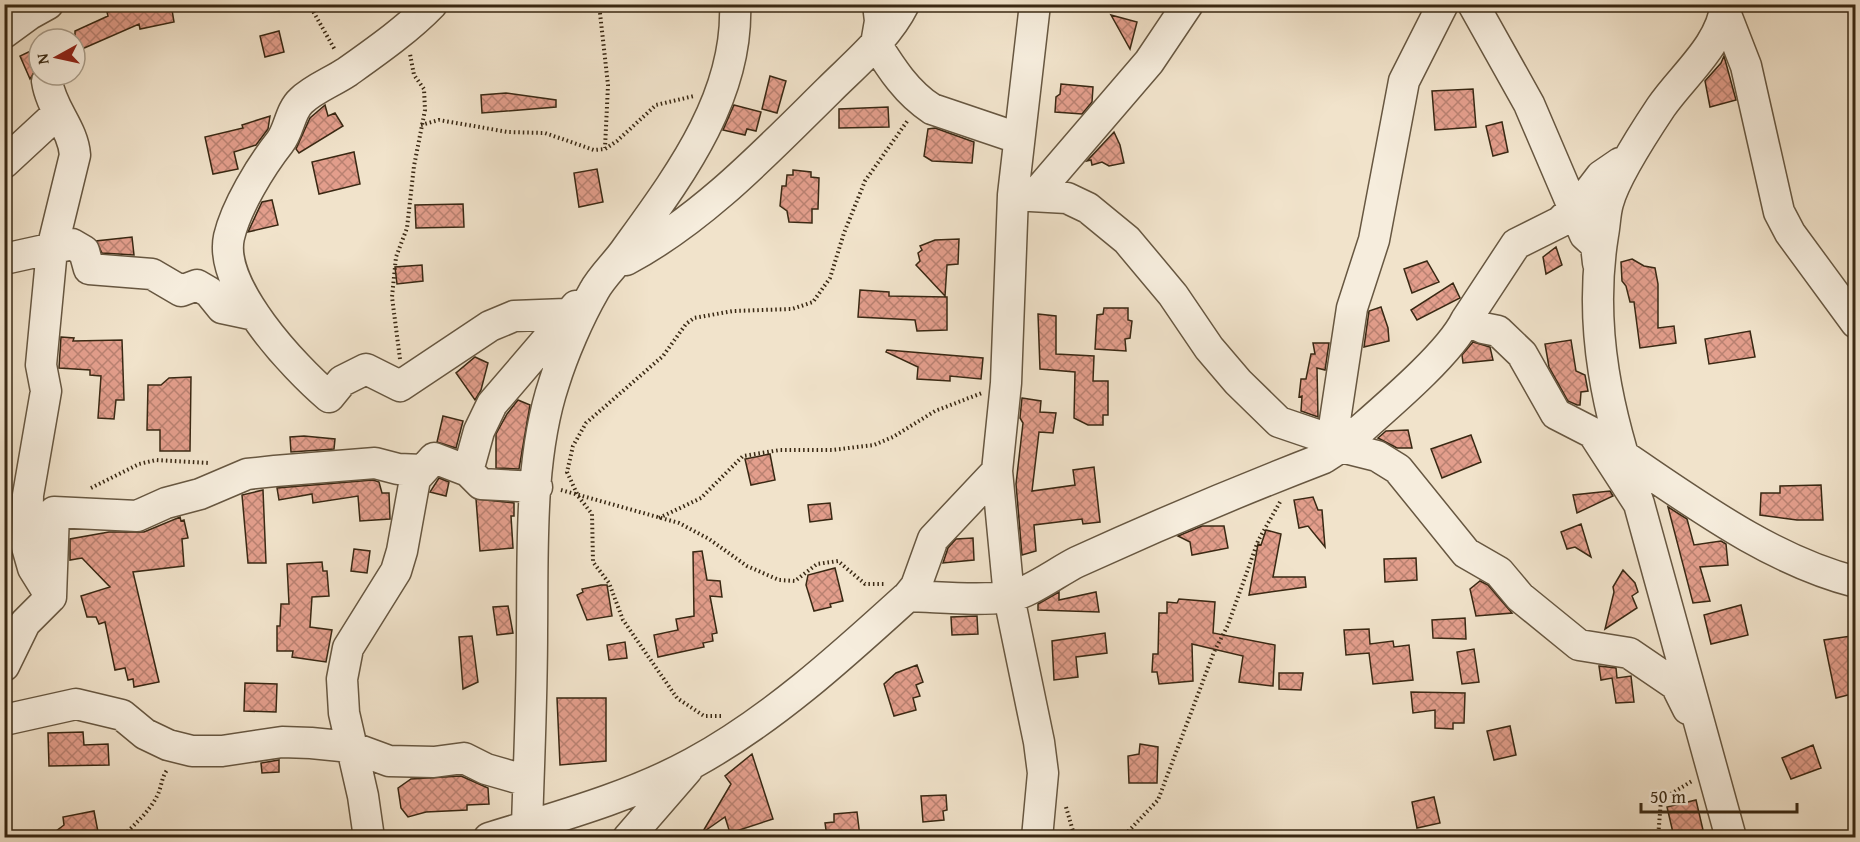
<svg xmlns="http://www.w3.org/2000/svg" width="1860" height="842" viewBox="0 0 1860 842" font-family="'Gentium Book Plus',serif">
	<defs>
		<pattern id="building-cross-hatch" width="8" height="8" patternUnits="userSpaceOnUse" patternTransform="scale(1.5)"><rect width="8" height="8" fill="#e39e8c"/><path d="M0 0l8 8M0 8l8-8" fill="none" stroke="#b98171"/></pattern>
	</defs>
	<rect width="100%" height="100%" fill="#f1e3cb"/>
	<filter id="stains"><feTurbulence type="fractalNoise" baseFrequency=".00333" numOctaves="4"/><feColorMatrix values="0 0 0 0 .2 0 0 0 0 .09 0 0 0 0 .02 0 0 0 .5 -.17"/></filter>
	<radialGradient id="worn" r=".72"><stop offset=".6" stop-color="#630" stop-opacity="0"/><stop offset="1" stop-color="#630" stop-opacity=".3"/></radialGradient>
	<!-- building -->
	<path fill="url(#building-cross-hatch)" stroke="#392813" stroke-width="1.5" d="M132,4H171L174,22L140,29L139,24L75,52V31L108,16L107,12Z
		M1111,15L1137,22L1130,49Z
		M279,31L284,52L265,57L260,36Z
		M39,47V66L30,79L20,56Z
		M1724,56L1736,100L1710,107L1705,81L1721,63Z
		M770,76L786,81L777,113L762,109Z
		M1061,84L1093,87L1092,102L1082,114L1055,112L1056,97L1060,94Z
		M1473,89L1476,127L1435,130L1432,91Z
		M506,93L556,100V107L482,113L481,95Z
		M325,105L328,116L335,113L343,126L299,153L296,149L310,118Z
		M734,105L761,112L756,131L747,129L745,135L723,130Z
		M888,107L889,127L839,128V109Z
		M270,116L268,129L256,145L234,152L238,169L213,174L205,137L243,128L242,125Z
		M1502,122L1508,152L1493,156L1486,126Z
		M935,128L974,142L972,163L932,161L924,156L928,129Z
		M1114,132L1120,145L1124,163L1109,166L1102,162L1092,165L1091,160L1087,161Z
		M354,152L360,184L319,194L312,162Z
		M597,169L603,202L579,207L574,173Z
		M793,170L811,172V177L819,178L818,209H812V223L789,222L787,211L780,206L782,186H786L787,175H793Z
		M272,200L278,225L248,232L262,202Z
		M463,204L464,227L416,228L415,205Z
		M132,237L134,255L102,253L96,241Z
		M959,239L958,264L947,265L945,296L916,265L920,261L918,253L922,250L920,246L935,240Z
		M1556,247L1562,265L1546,274L1543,257Z
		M1632,259L1644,266L1655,268L1658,284V328L1674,326L1676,343L1640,348L1634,302H1630L1626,286L1622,281L1621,262Z
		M1427,261L1439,282L1412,293L1404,269Z
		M422,265L423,281L397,284L395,267Z
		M1453,283L1460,298L1417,320L1411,310Z
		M860,290L889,292V296L947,297V330L917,331L915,320L858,317Z
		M1381,307L1388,328L1389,341L1364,347L1369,311Z
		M1104,308H1128V320L1132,321L1130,338L1125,339L1126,351L1095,349L1097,315L1103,314Z
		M1038,314L1056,316V354L1094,356L1093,381H1108V415H1103V425H1088L1074,418L1075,372L1040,369Z
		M1750,331L1755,357L1709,364L1705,339Z
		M61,337L74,338L73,341L122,340L124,400H116L114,419L98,418L101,376L90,375V370L59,368Z
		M1571,340L1576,371L1585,375L1588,391L1581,392L1580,405H1577L1568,401L1549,367L1545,344Z
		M1473,342L1490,347L1493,360L1463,363L1462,355Z
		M1313,343H1329L1325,370L1317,368L1318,417L1301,411L1302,396L1299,397L1301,379H1306L1311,354H1315Z
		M887,350L983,358L981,379L950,376V381L917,379L918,367L886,352Z
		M475,357L488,363L481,390L475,400L456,373Z
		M191,377L190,451H160V430H147L148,385H161L169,378Z
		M1022,398L1041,401L1040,412L1056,413L1053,433L1039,432L1032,491L1075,485L1073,470L1094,467L1100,522L1083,524L1082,519L1034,525L1036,551L1022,555L1016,484L1023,423L1020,418Z
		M518,400L530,405L519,469L496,468V434L507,414Z
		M443,416L463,421L456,448L437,442Z
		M1408,430L1412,448H1397L1378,438L1386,431Z
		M1471,435L1481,462L1442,478L1431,449Z
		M304,436L335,439L334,449L291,452L290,437Z
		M770,454L775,480L751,485L745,459Z
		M439,478L449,482L446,496L430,492Z
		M373,480L379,482L382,493H389L390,519L360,521L358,496L313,503L312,494L279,500L277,488Z
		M1821,485L1823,520H1797L1760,515L1761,493H1780V486Z
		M263,490L266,563H248L242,495Z
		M1610,491L1613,496L1577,513L1573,495Z
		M1313,497L1318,510H1322L1325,547L1308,526L1299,528L1294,500Z
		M476,499L514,503V516H511L513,548L480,551Z
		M830,503L832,519L810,522L808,505Z
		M1668,507L1687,519L1694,545L1721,541L1726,544L1728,565L1700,567L1710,601L1693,603Z
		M180,517L181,521L184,520L188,538L182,539L184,566L133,572L159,682L134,687L133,679L128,680L125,668L115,670L105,622L99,624L96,617H87L81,596L110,587L82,558L70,560V539L109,532H144Z
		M1581,524L1591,557L1575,547L1567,549L1561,532Z
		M1202,526H1224L1228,548L1192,555L1190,542L1178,536Z
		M1266,530L1281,534L1273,577H1305L1306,587L1249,595L1258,544L1261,545Z
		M973,538L974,560L943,563L948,548L956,539Z
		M354,549L370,551L367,573L351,571Z
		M702,551L707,580L720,581L722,597L710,596L717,633L712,634L713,641L703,643L704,647L658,657L654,635L678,630L676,619L694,616L693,552Z
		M1416,558L1417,580L1385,582L1384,559Z
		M322,562L323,571H327L329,596L312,597L310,627L332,630L326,662L292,657L293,651H277V626H280L281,604H289L287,564Z
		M835,568L843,601L830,604L831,607L814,611L806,585L808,575Z
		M1623,570L1635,583L1638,592L1632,596L1637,608L1605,629L1614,592L1613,587Z
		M1480,581L1488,585L1512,613L1476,616L1470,589Z
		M601,585H607L612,616L587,620L577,595L583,592L582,589Z
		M1059,592V600L1096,592L1099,612L1038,610V604Z
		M1179,599L1215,602L1213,633L1275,645L1273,686L1239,682L1243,656L1192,644L1193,681L1159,684L1157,672H1152L1153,654H1158L1159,613H1167V602L1177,603Z
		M1741,605L1748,635L1711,644L1704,615Z
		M508,606L513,633L497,635L493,607Z
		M977,616L978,634L952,635L951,617Z
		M1465,618L1466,639L1433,638L1432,620Z
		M1369,629L1370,644L1393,641L1394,647L1409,645L1413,680L1373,684L1369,653L1346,655L1344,630Z
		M1105,633L1107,653L1076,657L1078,677L1054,680L1052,641Z
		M472,636L478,682L463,689L459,637Z
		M1851,636L1856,661V693L1836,698L1824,640Z
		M625,642L627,658L609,660L607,645Z
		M1474,649L1479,682L1462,684L1457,652Z
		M917,665L923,682L916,685L920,696L913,698L916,710L894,716L884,684L896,673Z
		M1599,666L1616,668L1617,678L1631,676L1634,702L1616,703L1612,678L1601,680Z
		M1279,673H1303L1301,690L1279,689Z
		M245,683L277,684L276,712L244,711Z
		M1411,692L1465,693L1464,723H1453V729L1435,728V710L1413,713Z
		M557,698H606V761L560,765Z
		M1510,726L1516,755L1494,760L1487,731Z
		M83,732L84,745L108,744L109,765L49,766L48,733Z
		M1140,744L1158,747L1157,783H1129L1128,756L1139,754Z
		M1813,745L1821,768L1791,779L1782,758Z
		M752,754L773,819L730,833L725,817L702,833L731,784L725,776Z
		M279,760V772L262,773L261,763Z
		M461,776L488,788L489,804L467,805V810L426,812L408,817L401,808L398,788L411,779Z
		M946,795L947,810L943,811L944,820L923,822L921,796Z
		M1434,797L1440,823L1417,828L1412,802Z
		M1696,800L1703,830L1674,837L1667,807Z
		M94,811L99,837H48L64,825L63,817Z
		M857,812L860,837H827L825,823L834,822V814Z"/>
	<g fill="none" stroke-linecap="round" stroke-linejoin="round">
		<defs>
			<path id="minor" d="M432,4C408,29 375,52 347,72C332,82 313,89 301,101C290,111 289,131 280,142C261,166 236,207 229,237C218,287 294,367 329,397L342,381L366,369L400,386L490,326L514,316L566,314
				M878,4L880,21L876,44C891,68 907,93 932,109L1018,138
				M1035,4L1013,195L1006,383L997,471L1009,597L1039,742L1043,773L1037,838
				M1473,4L1529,104L1585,235L1596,245L1598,263
				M1726,4C1721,46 1683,75 1661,107C1645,131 1615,177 1608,203C1605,213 1605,225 1603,235C1588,328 1608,416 1639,504L1731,838
				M1725,12L1746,66L1779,212L1790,233L1856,323
				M4,33L30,14L48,4
				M47,81C51,109 73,128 75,155L52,249L41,365L46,391L28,495L27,547L33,568L51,597
				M4,163L58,113
				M1013,195L1067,198L1088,208L1127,240L1173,295L1209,348L1238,382L1279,422L1332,440L1350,437
				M1034,196L1149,62L1188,4
				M4,259L72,244L84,251L89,269L152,274L181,291L197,285L209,292L222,308L255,315
				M626,260C703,219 767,151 829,90C855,64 887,38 904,4
				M1466,320L1516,244L1560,222L1585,197L1601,176L1620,163
				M1332,440L1352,308L1374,240L1404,81L1443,4
				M1341,447L1377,456L1398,469L1466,553L1499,572L1520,597L1579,645L1629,653L1676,685L1688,709
				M1621,454C1694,503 1770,560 1856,582
				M468,471L479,431L492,404L576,306
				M908,596C941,597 976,601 1008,597C1028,594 1057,572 1077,562C1158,525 1241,490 1324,458L1341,447C1374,417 1448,357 1466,320L1483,328L1498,331L1522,354L1556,414L1593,433L1639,504
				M4,666L25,623L51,597L54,512L137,516L166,503L200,494L247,474L275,471L375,463L398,469L423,470
				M4,720L76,704L122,715L145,734L168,745L192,751H222L282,742L311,743L351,747L389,761L434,762L464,758L486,769L528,781
				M527,826C529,761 532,696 532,631C533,551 529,458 554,383C563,354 579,317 594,291C602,276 617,263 627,248C679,176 739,97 735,4
				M369,838L363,796L344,713L342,679L348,648L396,571L402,551L415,479L434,458L468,471L481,484L537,487
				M489,838C557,817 631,797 693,763C772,720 842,656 908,596L916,586L933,539L997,471
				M628,838L687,770"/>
		</defs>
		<!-- minor casing -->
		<use href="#minor" stroke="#675741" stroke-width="33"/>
		<!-- path -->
		<path stroke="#392813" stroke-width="4" stroke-dasharray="1.5 3" stroke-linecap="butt" d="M309,4L335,50
			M599,4L608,85L605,148
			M421,125L439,120L508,132L545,133L594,150L605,149L617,141L656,105L694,96
			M400,359L392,297L396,257L407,228L414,166L425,110L424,89L414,75L410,54
			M91,488L139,464L156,460L209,463
			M561,490L679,523L709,539L747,566L779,580L795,581L817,564L838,561L865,584H884
			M659,518L701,498L743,456L780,450H832L874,445L893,437L935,411L982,393
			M721,716H704L677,698L623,620L609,583L593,562L592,514L578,496L567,472L573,446L586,423L663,356L686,324L694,318L733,311L792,309L813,302L830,278L844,233L865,181L908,120
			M1066,807L1075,838
			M121,838C134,825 149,812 157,796C162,787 161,777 168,769
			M1122,838L1158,800L1214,652L1228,625L1258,541L1280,502
			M1658,838L1661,800L1692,781"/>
		<!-- minor -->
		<use href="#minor" stroke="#f6eddd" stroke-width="30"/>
	</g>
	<!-- margin -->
	<rect width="1860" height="842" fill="none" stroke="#f1e3cb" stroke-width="24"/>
	<rect x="6" y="6" width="1848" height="830" fill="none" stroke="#392813" stroke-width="3"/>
	<rect x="12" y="12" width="1836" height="818" fill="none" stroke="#392813" stroke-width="1.5"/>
	<!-- north arrow -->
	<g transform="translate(57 57) rotate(262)"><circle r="28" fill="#f6eddd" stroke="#aa9e8c" stroke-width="1.5"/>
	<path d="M0-4.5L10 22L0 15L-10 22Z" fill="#8f2418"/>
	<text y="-9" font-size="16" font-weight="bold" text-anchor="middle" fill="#392813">N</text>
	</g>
	<!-- scale -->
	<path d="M1641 803v9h156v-9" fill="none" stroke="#392813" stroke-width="3"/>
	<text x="1650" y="803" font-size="18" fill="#392813" stroke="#f6eddd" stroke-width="4.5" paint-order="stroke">50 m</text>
	<rect width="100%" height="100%" filter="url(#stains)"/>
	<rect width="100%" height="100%" fill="url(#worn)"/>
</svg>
